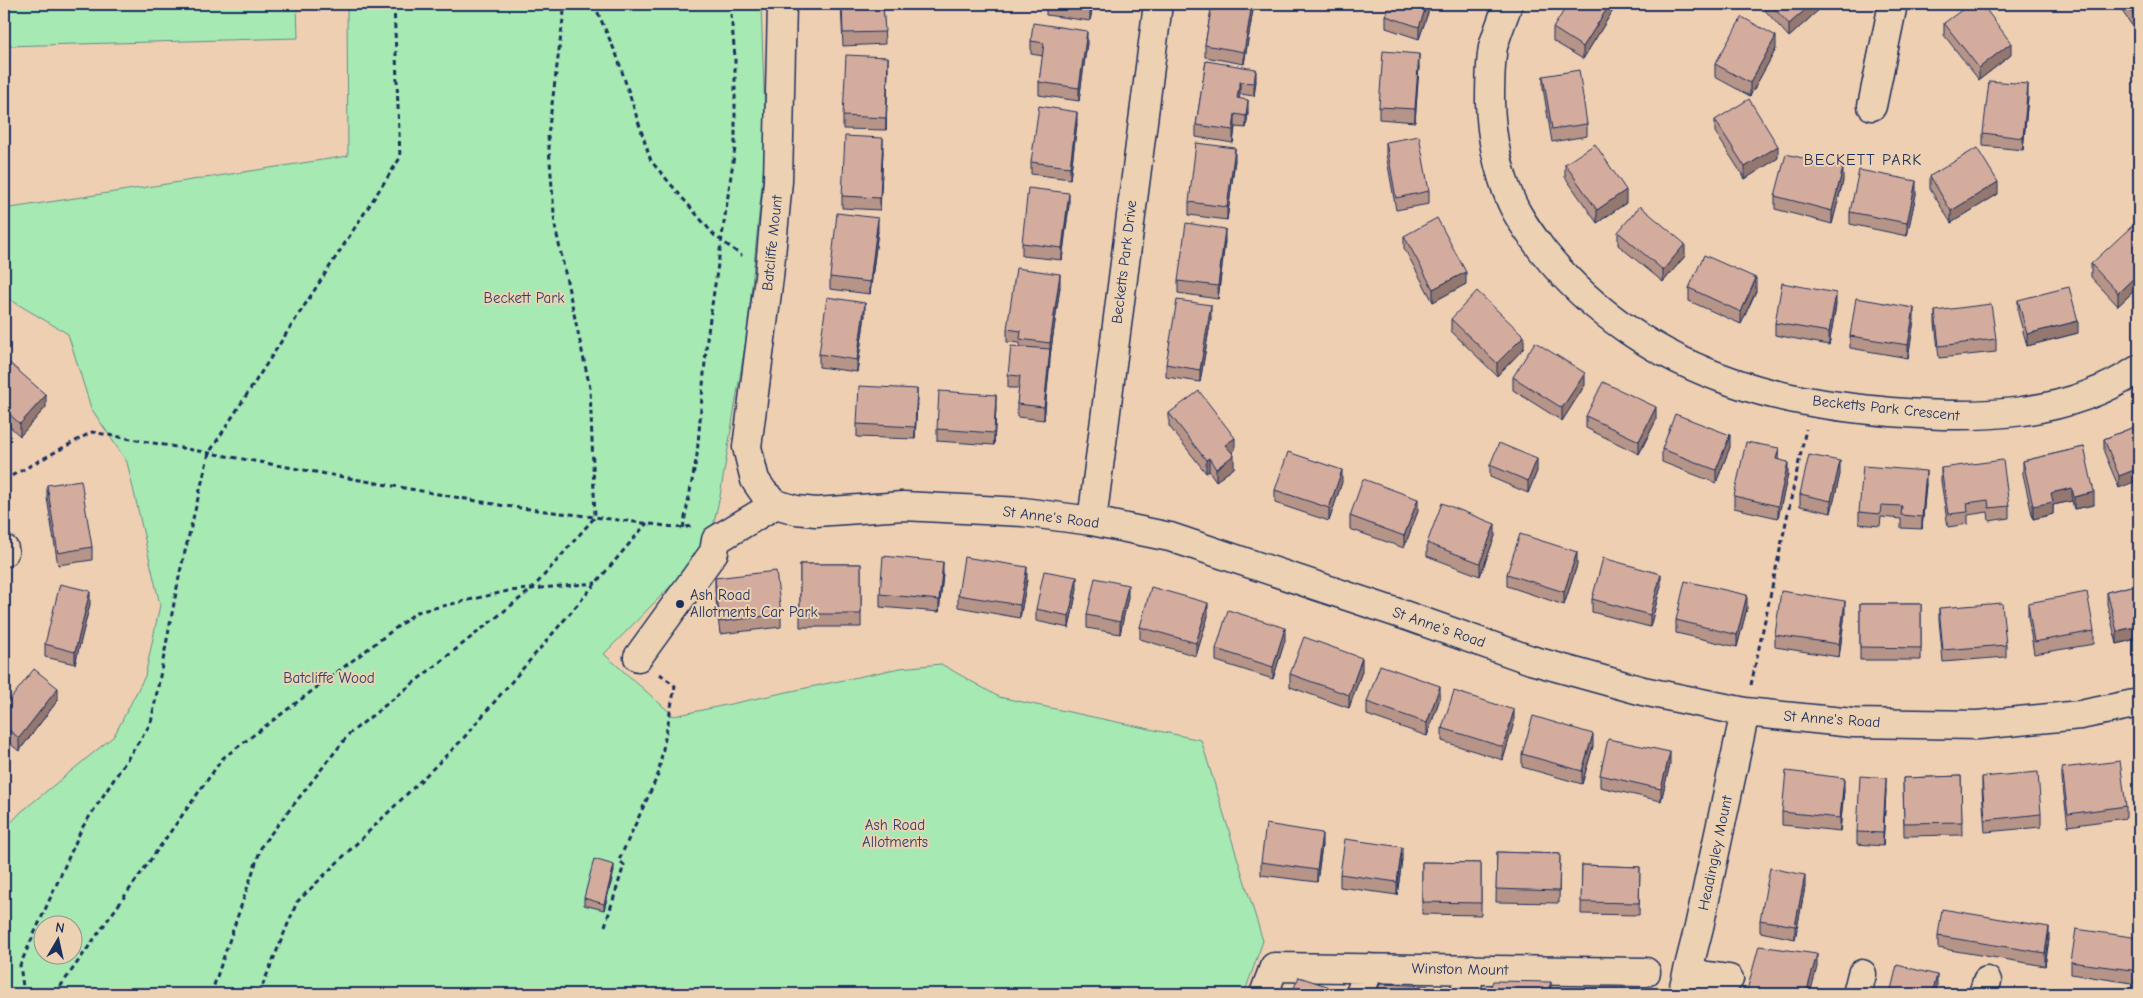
<svg xmlns="http://www.w3.org/2000/svg" width="2143" height="998" viewBox="0 0 2143 998" font-family="'Comic Neue',sans-serif">
	<rect width="100%" height="100%" fill="#efcfb2"/>
	<filter id="ink" filterUnits="userSpaceOnUse"><feTurbulence type="fractalNoise" baseFrequency=".02" numOctaves="2"/><feDisplacementMap in="SourceGraphic" scale="10" xChannelSelector="R" yChannelSelector="G"/><feConvolveMatrix kernelMatrix="1 2 1 2 8 2 1 2 1" color-interpolation-filters="sRGB"/></filter>
	<g filter="url(#ink)">
		<!-- green -->
		<path fill="#a6e9b3" stroke="#608c88" fill-rule="evenodd" d="M4,4H297L298,38L4,46Z
			M347,4H761L766,145L747,334L720,496L708,548L604,654L674,716L900,668L941,664L999,697L1201,740L1263,941L1244,994H4V830L21,812L114,736L145,676L160,605L127,462L91,408L68,334L4,296V209L348,156ZM42,926H72V956H42Z"/>
		<g fill="none" stroke-linecap="round" stroke-linejoin="round">
			<defs>
				<path id="minor" d="M782,4L778,181L769,277L747,447L755,480L764,493L776,504L796,510L816,512L903,506L1023,512L1092,521L1170,537L1407,616L1531,660L1643,691L1745,712L1853,723L1978,725L2080,715L2139,703
					M1508,4C1503,18 1497,33 1493,47C1490,65 1490,84 1490,102C1491,135 1498,170 1511,201C1519,219 1531,235 1543,251C1592,313 1659,357 1733,382C1783,400 1838,407 1891,412C1975,419 2066,418 2139,369
					M1872,106L1893,4
					M1092,521L1158,4
					M4,549V552
					M638,657L714,552L716,540L776,504
					M1688,973L1729,979
					M1264,994L1274,967L1646,972
					M1360,994L1369,968
					M1464,994L1472,969
					M1682,994L1699,927L1745,712
					M1857,994L1862,974
					M1983,994L1987,981"/>
			</defs>
			<!-- minor casing -->
			<use href="#minor" stroke="#1b2f5e" stroke-width="31"/>
			<!-- path -->
			<path stroke="#1b2f5e" stroke-width="3" stroke-dasharray="5 4" stroke-linecap="butt" d="M594,4L617,56L651,161L714,235L742,256
				M4,480L92,432L505,506L683,528L691,526
				M683,528L697,455L707,339L735,148V57L730,4
				M1751,685L1806,429
				M605,926L624,865L619,860L658,775L675,686L660,674
				M24,994L20,965L82,828L151,723L180,572L209,453L400,158L394,4
				M55,994L223,758L417,612L508,591L596,583
				M211,994L262,845L349,734L532,589L595,517L590,388L555,226L548,135L565,4
				M259,994L297,902L461,741L647,523"/>
			<!-- minor -->
			<use href="#minor" stroke="#ecd1b3" stroke-width="28"/>
		</g>
		<!-- wall -->
		<path fill="#b69488" stroke="#1b2f5e" d="M841,4H883L885,44L843,46Z
			M1046,4H1093L1090,21L1046,15Z
			M1212,4H1254L1244,64L1205,57V45Z
			M1390,4H1431L1419,39L1386,28V16Z
			M1612,4V12L1583,59L1553,41V28Z
			M1763,4H1825L1789,37L1763,8Z
			M2120,4H2139V36L2120,8Z
			M1944,23L2011,55L1979,80L1944,35Z
			M1031,41L1087,43L1079,101L1039,95V82L1043,56L1031,54Z
			M1776,49L1750,96L1715,77V64Z
			M1206,61L1256,81L1254,96L1240,94L1239,99L1248,113L1246,128L1235,127L1233,143L1196,137V125Z
			M1419,66L1415,122L1379,119V107Z
			M888,69L886,130L843,129V116Z
			M1543,76L1587,124V136L1552,142L1543,88Z
			M2028,97L2023,150L1983,146V133Z
			M1715,120L1778,158L1745,179L1715,132Z
			M1077,124L1070,179L1031,174V162Z
			M1386,142L1429,191V204L1396,210L1386,154Z
			M883,151L880,210L842,208V196Z
			M1235,160L1227,220L1189,215V202Z
			M1565,164L1626,203L1597,223L1565,177Z
			M1930,176L1998,194L1951,223L1930,189Z
			M1843,181L1832,224L1775,209V196Z
			M1916,194L1907,236L1850,224V212Z
			M1069,205L1062,260L1022,256V243Z
			M878,231L870,294L830,289V277Z
			M1618,232L1685,256L1663,282L1618,245Z
			M2139,235V286L2118,306L2091,277V264Z
			M1404,236L1466,284L1433,302L1404,248Z
			M1225,241L1218,299L1178,293V281Z
			M1060,287L1050,356L1044,420L1017,417V404L1019,388H1008V375L1020,347V343L1007,342V329Z
			M1689,288L1756,291L1741,324L1689,301Z
			M2018,300L2078,333L2027,346L2018,313Z
			M1836,305L1829,345L1775,335V323Z
			M1935,311L1996,339V352L1939,358L1935,323Z
			M865,315L857,372L819,367V354Z
			M1211,318L1200,382L1166,377V364Z
			M1451,319L1524,348L1497,376L1451,331Z
			M1914,320L1908,358L1850,348V336Z
			M4,358L46,407L20,436L4,421Z
			M1513,377L1585,385L1562,421L1513,390Z
			M917,401L915,439L857,437V424Z
			M996,407L994,445L937,441V429Z
			M1169,413L1235,450L1232,453L1234,468L1216,481L1209,471L1206,473L1169,426Z
			M1586,416L1656,420L1639,454L1586,428Z
			M2139,425L2119,488L2104,452V439Z
			M1730,447L1716,483L1662,462V449Z
			M2084,447L2094,505L2074,509L2072,501L2053,505V514L2033,519L2023,474V461Z
			M1779,460L1788,474L1778,518L1734,508V496Z
			M1490,465L1537,471L1528,493L1490,477Z
			M1941,468L2009,506V518L1989,521L1988,512L1968,515V524L1948,527L1941,481Z
			M1840,474L1831,513L1800,506V494Z
			M1342,482L1329,521L1275,503V490Z
			M1926,484L1922,529L1901,528V519L1881,517L1880,526L1859,524V512Z
			M47,485L92,547V560L58,565L47,498Z
			M1418,511L1404,548L1350,529V516Z
			M1495,536L1480,576L1427,556V543Z
			M800,564H861V627H800Z
			M1577,565L1564,605L1507,586V574Z
			M943,574L939,612L880,607V594Z
			M715,578L781,614V627L720,634L715,591Z
			M1027,580L1020,618L958,607V595Z
			M2139,584V638L2117,644L2107,604V592Z
			M1661,586L1650,627L1592,612V599Z
			M1077,589L1069,628L1036,621V609Z
			M1128,597L1120,634L1087,628V615Z
			M2028,603L2094,631V644L2034,654L2028,616Z
			M90,604L75,664L45,657V644Z
			M1860,604H1921V660H1860Z
			M1747,608L1737,647L1676,633V620Z
			M1939,608L2006,645V657L1943,662L1939,620Z
			M1845,613L1839,657L1775,647V635Z
			M1208,616L1196,656L1140,639V627Z
			M1285,640L1273,679L1216,661V649Z
			M1362,671L1349,708L1290,687V674Z
			M1440,698L1427,736L1367,715V702Z
			M58,700L19,751L4,739V707Z
			M1514,722L1503,760L1442,741V728Z
			M1593,746L1582,784L1522,767V754Z
			M1670,764L1661,801L1600,787V775Z
			M2062,768L2126,806V818L2068,826L2062,780Z
			M1961,776L1962,835L1904,836L1903,778Z
			M1982,777L2041,814V827L1985,832L1982,790Z
			M1844,790L1840,831L1782,825V812Z
			M1886,790L1883,846L1857,844V832Z
			M1322,845L1317,882L1261,875V862Z
			M1497,852L1560,854L1559,903L1496,902Z
			M1402,860L1397,895L1340,887V874Z
			M1422,862L1481,863V915L1422,914Z
			M1582,865L1640,867L1639,915L1581,914Z
			M614,871L604,910L584,905V898Z
			M1805,887L1795,939L1760,932V920Z
			M1938,936L2049,939L2045,966L1938,948Z
			M2139,938V984L2071,974V962Z"/>
		<!-- shaded-wall -->
		<path fill="#94786f" stroke="#1b2f5e" d="M1091,4H1093L1090,21V8Z
			M1252,4H1254L1244,64V52Z
			M1427,4H1431L1419,39V27Z
			M1610,4H1612V12L1583,59V47Z
			M1812,4H1825L1789,37V24Z
			M1087,31V43L1079,101V88Z
			M1776,36V49L1750,96V83Z
			M2011,43V55L1979,80V68Z
			M1419,54V66L1415,122V109Z
			M888,57V69L886,130V118Z
			M1256,69V81L1254,96V83Z
			M1240,82V94L1237,111V98Z
			M2028,84V97L2023,150V138Z
			M1248,100V113L1246,128V116Z
			M1077,112V124L1070,179V167Z
			M1235,114V127L1233,143V130Z
			M883,138V151L880,210V198Z
			M1778,146V158L1745,179V167Z
			M1235,148V160L1227,220V207Z
			M1843,168V181L1832,224V211Z
			M1916,181V194L1907,236V223Z
			M1998,182V194L1951,223V211Z
			M1626,190V203L1597,223V210Z
			M1069,193V205L1062,260V248Z
			M878,218V231L870,294V282Z
			M1225,229V241L1218,299V286Z
			M1685,244V256L1663,282V270Z
			M1466,272V284L1433,302V289Z
			M2139,273V286L2118,306V293Z
			M1060,274V287L1050,356V343Z
			M1756,278V291L1741,324V312Z
			M1836,293V305L1829,345V332Z
			M865,303V315L857,372V360Z
			M1211,305V318L1200,382V370Z
			M1914,308V320L1908,358V345Z
			M2078,321V333L2027,346V334Z
			M1524,336V348L1497,376V363Z
			M1050,349V362L1044,420V407Z
			M1585,373V385L1562,421V408Z
			M917,389V401L915,439V427Z
			M46,395V407L20,436V424Z
			M996,395V407L994,445V433Z
			M1656,407V420L1639,454V441Z
			M1730,435V447L1716,483V470Z
			M1235,438V450L1225,458V445Z
			M1779,448V461L1776,459Z
			M1234,455V468L1216,481V469Z
			M1209,458V471L1206,473V460Z
			M1537,459V471L1528,493V481Z
			M1840,461V474L1831,513V501Z
			M1788,462V474L1778,518V506Z
			M2139,468V480L2119,488V476Z
			M1342,470V482L1329,521V508Z
			M1926,471V484L1922,529V517Z
			M2072,488V501L2053,505V514L2033,519V506L2051,493Z
			M2094,492V505L2074,509V497Z
			M1418,499V511L1404,548V536Z
			M1495,524V536L1480,576V563Z
			M1577,552V565L1564,605V592Z
			M943,562V574L939,612V600Z
			M1027,567V580L1020,618V605Z
			M1661,574V586L1650,627V615Z
			M1077,577V589L1069,628V616Z
			M1128,585V597L1120,634V622Z
			M90,591V604L75,664V652Z
			M1747,595V608L1737,647V635Z
			M1845,601V613L1839,657V644Z
			M1208,603V616L1196,656V643Z
			M2139,626V638L2117,644V631Z
			M1285,628V640L1273,679V667Z
			M1362,658V671L1349,708V695Z
			M1440,686V698L1427,736V723Z
			M58,688V700L19,751V738Z
			M1514,710V722L1503,760V747Z
			M1593,734V746L1582,784V771Z
			M1670,752V764L1661,801V789Z
			M1844,778V790L1840,831V818Z
			M1886,778V790L1883,846V833Z
			M1322,833V845L1317,882V870Z
			M1402,847V860L1397,895V882Z
			M614,865V871L604,910V904Z
			M1805,875V887L1795,939V926Z
			M2049,927V939L2045,966V953Z
			M1817,954V967L1810,994H1806Z
			M1937,975V987L1935,994H1932Z
			M1551,982V994H1547Z
			M1428,986V994H1425Z"/>
		<!-- building -->
		<path fill="#d4ac9e" stroke="#1b2f5e" d="M842,4H883L885,32L843,33Z
			M1058,4H1091L1090,8Z
			M1212,4H1252L1244,52L1205,45Z
			M1390,4H1427L1419,27L1386,16Z
			M1568,4H1610L1583,47L1553,28Z
			M1770,4H1812L1789,24Z
			M1970,4H1982L2011,43L1979,68L1944,23Z
			M2126,4H2139V23Z
			M1742,17L1776,36L1750,83L1715,64Z
			M1033,23L1087,31L1079,88L1039,82L1044,43L1031,41Z
			M1383,51L1419,54L1415,109L1379,107Z
			M846,55L888,57L886,118L843,116Z
			M1206,61L1256,69L1254,83L1240,82L1237,98L1248,100L1246,116L1235,114L1233,130L1196,125Z
			M1579,70L1587,124L1552,129L1543,76Z
			M1989,81L2028,84L2023,138L1983,133Z
			M1749,99L1778,146L1745,167L1715,120Z
			M1039,106L1077,112L1070,167L1031,162Z
			M845,136L883,138L880,198L842,196Z
			M1419,136L1429,191L1396,198L1386,142Z
			M1196,143L1235,148L1227,207L1189,202Z
			M1595,144L1626,190L1597,210L1565,164Z
			M1977,148L1998,182L1951,211L1930,176Z
			M1786,154L1843,168L1832,211L1775,196Z
			M1859,170L1916,181L1907,223L1850,212Z
			M1028,188L1069,193L1062,248L1022,243Z
			M1640,206L1685,244L1663,270L1618,232Z
			M837,213L878,218L870,282L830,277Z
			M1437,218L1466,272L1433,289L1404,236Z
			M1186,223L1225,229L1218,286L1178,281Z
			M2132,226L2139,235V273L2118,293L2091,264Z
			M1704,255L1756,278L1741,312L1689,288Z
			M1016,268L1060,274L1050,343L1020,339L1021,331L1007,329Z
			M1782,283L1836,293L1829,332L1775,323Z
			M2069,287L2078,321L2027,334L2018,300Z
			M1477,291L1524,336L1497,363L1451,319Z
			M827,297L865,303L857,360L819,354Z
			M1856,298L1914,308L1908,345L1850,336Z
			M1177,300L1211,305L1200,370L1166,364Z
			M1991,304L1996,339L1939,346L1935,311Z
			M1535,342L1585,373L1562,408L1513,377Z
			M1011,346L1050,349L1044,407L1017,404L1020,376L1008,375Z
			M4,358L46,395L20,424L4,409Z
			M1603,382L1656,407L1639,441L1586,416Z
			M859,386L917,389L915,427L857,424Z
			M939,391L996,395L994,433L937,429Z
			M1199,391L1235,438L1225,445L1234,455L1216,469L1209,458L1206,460L1169,413Z
			M1675,414L1730,435L1716,470L1662,449Z
			M2139,425V468L2119,476L2104,439Z
			M1746,442L1779,448L1776,459L1788,462L1778,506L1734,496Z
			M1499,443L1537,459L1528,481L1490,465Z
			M2084,447L2094,492L2074,497L2072,488L2051,493L2053,502L2033,506L2023,461Z
			M1288,452L1342,470L1329,508L1275,490Z
			M1809,455L1840,461L1831,501L1800,494Z
			M2003,460L2009,506L1989,508L1988,500L1967,503L1968,512L1948,514L1941,468Z
			M1863,466L1926,471L1922,517L1901,515L1902,506L1881,505L1880,514L1859,512Z
			M1363,479L1418,499L1404,536L1350,516Z
			M81,480L92,547L58,553L47,485Z
			M1442,503L1495,524L1480,563L1427,543Z
			M1520,534L1577,552L1564,592L1507,574Z
			M883,556L943,562L939,600L880,594Z
			M964,557L1027,567L1020,605L958,595Z
			M1603,558L1661,574L1650,615L1592,599Z
			M800,564H861V614H800Z
			M776,571L781,614L720,622L715,578Z
			M1044,571L1077,577L1069,616L1036,609Z
			M1095,578L1128,585L1120,622L1087,615Z
			M1685,581L1747,595L1737,635L1676,620Z
			M60,584L90,591L75,652L45,644Z
			M2139,584V626L2117,631L2107,592Z
			M1151,587L1208,603L1196,643L1140,627Z
			M1781,591L1845,601L1839,644L1775,635Z
			M2087,592L2094,631L2034,642L2028,603Z
			M2002,603L2006,645L1943,650L1939,608Z
			M1860,604H1921V648L1860,647Z
			M1228,610L1285,628L1273,667L1216,649Z
			M1304,637L1362,658L1349,695L1290,674Z
			M1380,665L1440,686L1427,723L1367,702Z
			M34,669L58,688L19,738L4,726V707Z
			M1454,691L1514,710L1503,747L1442,728Z
			M1533,716L1593,734L1582,771L1522,754Z
			M1608,739L1670,752L1661,789L1600,775Z
			M2120,761L2126,806L2068,814L2062,768Z
			M1786,771L1844,778L1840,818L1782,812Z
			M2038,772L2041,814L1985,820L1982,777Z
			M1860,776L1886,778L1883,833L1857,832Z
			M1961,776L1962,822L1904,823L1903,778Z
			M1266,824L1322,833L1317,870L1261,862Z
			M1345,839L1402,847L1397,882L1340,874Z
			M1497,852L1560,854L1559,891L1496,889Z
			M594,859L614,865L604,904L584,898Z
			M1422,862L1481,863V903L1422,902Z
			M1582,865L1640,867L1639,903L1581,902Z
			M1770,868L1805,875L1795,926L1760,920Z
			M1942,909L2049,927L2045,953L1938,936Z
			M2076,929L2139,938V971L2071,962Z
			M1759,946L1817,954L1806,994H1746Z
			M1897,965L1937,975L1932,994H1890Z
			M1299,977L1333,988L1330,994H1291Z
			M1493,981L1551,982L1547,994H1488Z
			M1380,984L1428,986L1425,994H1376Z
			M2025,990L2040,994H2024Z"/>
	</g>
	<!-- markers -->
	<circle fill="#1b2f5e" stroke="#ecd1b3" stroke-width="2" cx="680" cy="604" r="5"/>
	<g text-anchor="middle" stroke-width="4" stroke-linejoin="round" paint-order="stroke">
		<!-- street labels -->
		<g font-size="15" fill="#1b2f5e" stroke="#ecd1b3">
			<text transform="translate(772 243) rotate(-84)" y="5">Batcliffe Mount</text>
			<text transform="translate(1124 262) rotate(-83)" y="5">Becketts Park Drive</text>
			<text transform="translate(1886 408) rotate(6)" y="5">Becketts Park Crescent</text>
			<text transform="translate(1051 517) rotate(7)" y="5">St Anne's Road</text>
			<text transform="translate(1439 627) rotate(19)" y="5">St Anne's Road</text>
			<text transform="translate(1832 719) rotate(4)" y="5">St Anne's Road</text>
			<text transform="translate(1715 853) rotate(-78)" y="5">Headingley Mount</text>
			<text transform="translate(1460 969) rotate(1)" y="5">Winston Mount</text>
		</g>
		<!-- park labels -->
		<g font-size="15" fill="#294266" stroke="#ecd1b3">
			<text x="524" y="303">Beckett Park</text>
			<text x="329" y="683">Batcliffe Wood</text>
			<text x="895" y="830">Ash Road<tspan x="895" dy="17">Allotments</tspan></text>
		</g>
		<!-- poi labels -->
		<g font-size="15" fill="#1b2f5e" stroke="#ecd1b3" text-anchor="start">
			<text x="690" y="600">Ash Road<tspan x="690" dy="17">Allotments Car Park</tspan></text>
		</g>
		<!-- neighbourhood labels -->
		<g font-size="16" letter-spacing="1" fill="#1b2f5e" stroke="#ecd1b3">
			<text x="1863" y="165">BECKETT PARK</text>
		</g>
	</g>
	<!-- margin -->
	<rect width="2143" height="998" fill="none" stroke="#ecd1b3" stroke-width="20"/>
	<rect x="10" y="10" width="2123" height="978" fill="none" stroke="#1b2f5e" stroke-width="2" filter="url(#ink)"/>
	<!-- north arrow -->
	<g transform="translate(58 940) rotate(9)"><circle r="24" fill="#ecd1b3" stroke="#989091"/>
	<path d="M0-4L9 19L0 12L-9 19Z" fill="#1b2f5e"/>
	<text y="-8" font-size="14" font-weight="bold" text-anchor="middle" fill="#1b2f5e">N</text>
	</g>
</svg>
